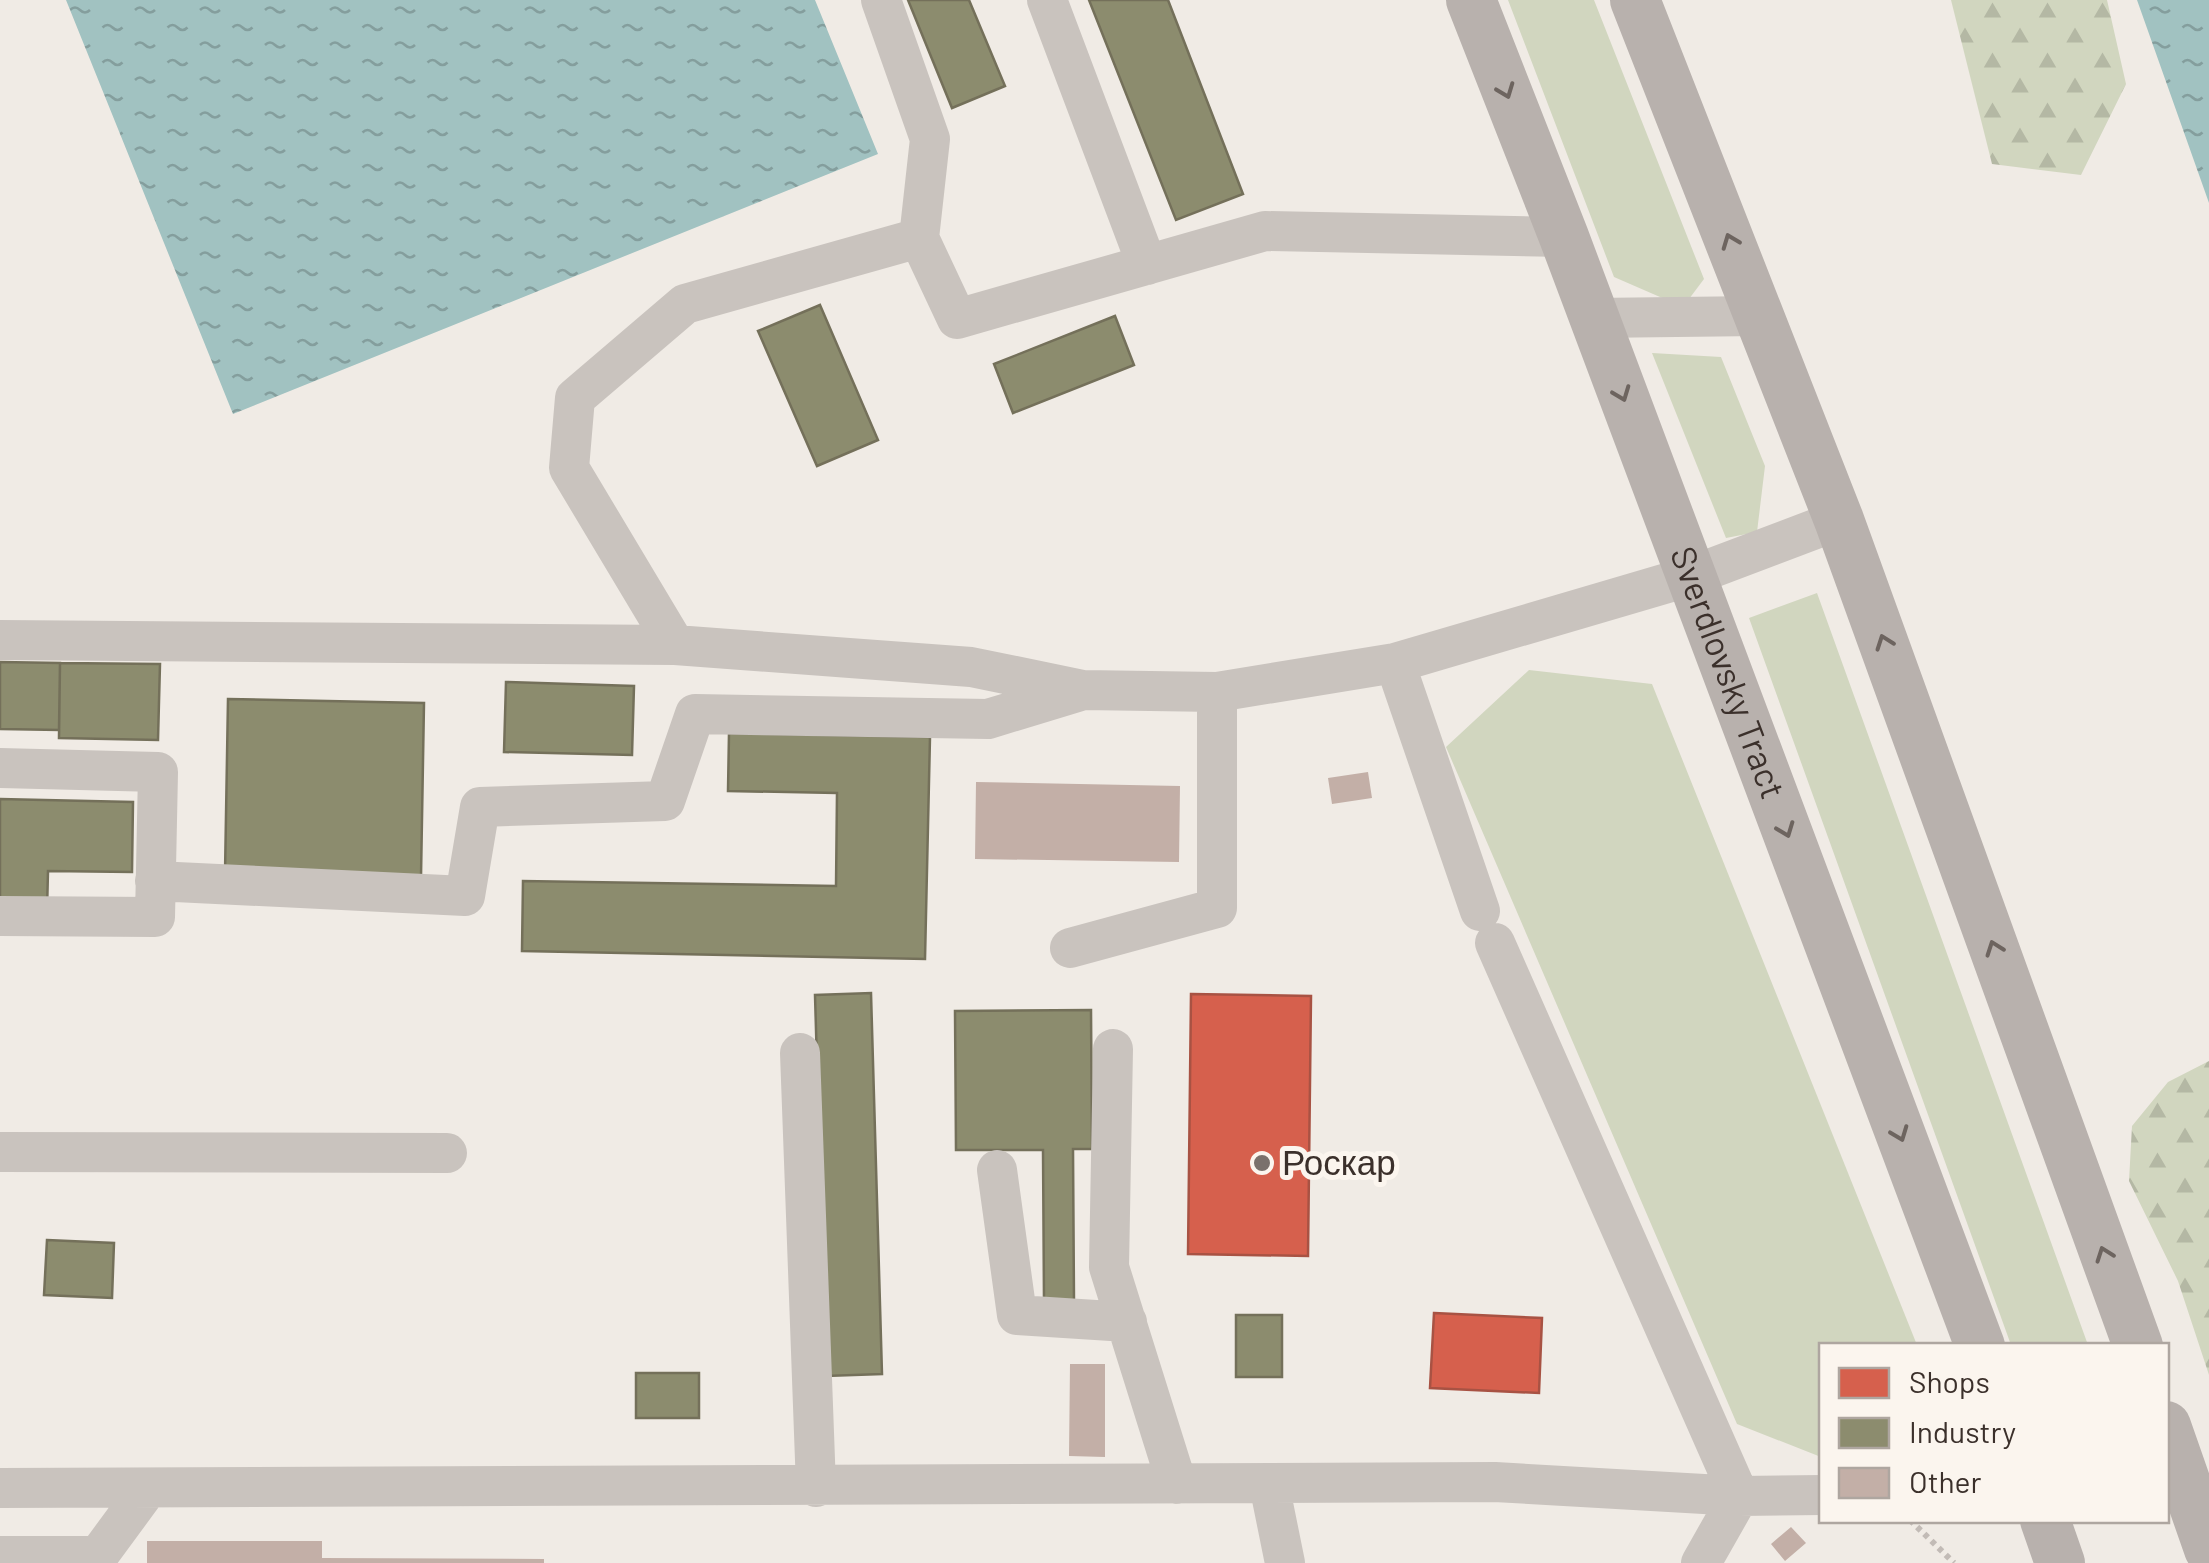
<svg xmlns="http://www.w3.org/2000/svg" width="2209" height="1563" viewBox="0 0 2209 1563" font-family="Barlow,sans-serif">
	<defs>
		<pattern id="forest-firs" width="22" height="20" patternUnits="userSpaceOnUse" patternTransform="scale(2.5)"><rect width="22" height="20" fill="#d1d6bf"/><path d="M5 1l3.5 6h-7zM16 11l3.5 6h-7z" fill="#b4b8a4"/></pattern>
		<pattern id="water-ripples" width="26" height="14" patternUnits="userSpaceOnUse" patternTransform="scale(2.5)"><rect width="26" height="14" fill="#a1c2c1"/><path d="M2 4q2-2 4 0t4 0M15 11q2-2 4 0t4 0" fill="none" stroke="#849e9d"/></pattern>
	</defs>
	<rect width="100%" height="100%" fill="#f0ebe5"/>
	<!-- grass -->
	<path fill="#d1d6bf" d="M1508,0H1594L1704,279L1683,307L1614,277Z
		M1652,353L1721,357L1765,466L1757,532L1726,538Z
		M1817,593L2088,1345H2011L1749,618Z
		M1529,670L1652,684L1917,1345L1822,1346L1821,1457L1737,1424L1446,747Z"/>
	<!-- forest -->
	<path fill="url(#forest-firs)" d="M1951,0H2107L2126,84L2081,175L1992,164Z
		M2209,1061V1375L2178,1281L2129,1181L2132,1126L2168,1082Z"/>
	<!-- water -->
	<path fill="url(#water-ripples)" d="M66,0H815L878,154L233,414Z
		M2137,0H2209V203Z"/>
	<!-- shops -->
	<path fill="#d6604d" stroke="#a85243" stroke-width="2.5" d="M1191,994L1311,996L1308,1256L1188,1254Z
		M1434,1313L1542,1318L1539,1393L1430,1388Z"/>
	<!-- industry -->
	<path fill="#8c8c6e" stroke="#74705a" stroke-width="2.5" d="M908,0H969L1005,86L952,108Z
		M1089,0H1168L1243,194L1176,220Z
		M820,305L878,440L817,466L758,331Z
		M1115,316L1134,365L1013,413L994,364Z
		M0,662L60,663L59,730L0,729Z
		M60,663L160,664L158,740L59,738Z
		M506,682L634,686L632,755L504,752Z
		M228,699L424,703L421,877L225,874Z
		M729,733L930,737L925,959L522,951L523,881L836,886L837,793L728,791Z
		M0,799L133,802L132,872L48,871L47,911L0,910Z
		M871,993L882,1374L826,1376L815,995Z
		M1091,1010L1092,1149H1073L1074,1302H1044L1043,1150H956L955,1011Z
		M47,1240L114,1243L112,1298L44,1295Z
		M1236,1315H1282V1377H1236Z
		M636,1373H699V1418H636Z"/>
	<!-- building -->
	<path fill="#c3afa7" d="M1368,772L1372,798L1332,804L1328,778Z
		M976,782L1180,786L1179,862L975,859Z
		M1070,1364H1105V1457L1069,1456Z
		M1791,1527L1806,1543L1785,1561L1771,1544Z
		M147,1541H322V1558L544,1559V1563H147Z"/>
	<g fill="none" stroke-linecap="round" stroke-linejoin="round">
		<!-- path -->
		<path stroke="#c2bbb6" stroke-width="6" stroke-dasharray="5 5" stroke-linecap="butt" d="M1910,1520L1954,1563"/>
		<!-- minor -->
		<path stroke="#c9c3be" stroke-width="40" d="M881,0L930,139L919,238L957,319L1265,231L1564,237
			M1047,0L1147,265
			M1593,318L1759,316
			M0,640L675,645L971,667L1083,690L1217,692L1395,663L1691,576L1839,520
			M675,645L569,468L575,398L685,304L919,238
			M1395,663L1480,911
			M0,768L158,772L155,917L0,916
			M155,881L465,896L480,807L665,801L695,714L988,719L1080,691
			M1495,943L1739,1496L1701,1563
			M1070,948L1217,908V692
			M1113,1049L1109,1267L1177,1484
			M800,1053L816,1487
			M0,1152L447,1153
			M997,1170L1017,1315L1127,1322
			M1269,1484L1285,1563
			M0,1488L1495,1482L1739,1496L1822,1495
			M0,1556H98L148,1488"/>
		<!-- major -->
		<g stroke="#b8b1ad" stroke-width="50">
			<path id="s1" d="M1471,0L1564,237L1980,1346"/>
			<path d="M1635,0L1839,520L2138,1346"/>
			<path d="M2166,1426L2209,1549"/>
			<path d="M2045,1520L2060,1563"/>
		</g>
	</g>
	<!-- one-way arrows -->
	<defs><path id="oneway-chevron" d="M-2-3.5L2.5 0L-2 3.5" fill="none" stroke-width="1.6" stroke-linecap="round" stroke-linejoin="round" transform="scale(2.5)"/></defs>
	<g stroke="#6d645f">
		<use href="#oneway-chevron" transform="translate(1506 91) rotate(69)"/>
		<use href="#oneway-chevron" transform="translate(1730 241) rotate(-111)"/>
		<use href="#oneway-chevron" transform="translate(1622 394) rotate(69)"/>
		<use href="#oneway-chevron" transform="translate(1884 642) rotate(-110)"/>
		<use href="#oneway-chevron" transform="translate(1786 830) rotate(69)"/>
		<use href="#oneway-chevron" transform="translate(1994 948) rotate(-110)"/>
		<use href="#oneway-chevron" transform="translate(1900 1134) rotate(69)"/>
		<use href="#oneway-chevron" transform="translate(2104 1254) rotate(-110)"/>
	</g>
	<!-- markers -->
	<circle fill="#7a716c" stroke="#fbf5ee" stroke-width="4" cx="1262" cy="1163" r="10"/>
	<g text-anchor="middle" stroke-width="10" stroke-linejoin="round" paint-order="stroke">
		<!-- street labels -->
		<g font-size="35" fill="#3b302b" stroke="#fbf5ee">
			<text dy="12" stroke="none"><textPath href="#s1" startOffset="720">Sverdlovsky Tract</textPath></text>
		</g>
		<!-- poi labels -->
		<g font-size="35" fill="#3b302b" stroke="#fbf5ee" text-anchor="start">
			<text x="1282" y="1175">Роскар</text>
		</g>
	</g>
	<!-- legend -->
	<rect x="1819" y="1343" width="350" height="180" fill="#fbf5ee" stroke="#aea6a0" stroke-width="2.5"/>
	<rect x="1839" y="1368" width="50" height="30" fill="#d6604d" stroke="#aea6a0" stroke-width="2.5"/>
	<text x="1909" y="1393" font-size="30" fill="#3b302b">Shops</text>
	<rect x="1839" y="1418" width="50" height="30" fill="#8c8c6e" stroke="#aea6a0" stroke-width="2.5"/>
	<text x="1909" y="1443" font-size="30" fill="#3b302b">Industry</text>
	<rect x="1839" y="1468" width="50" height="30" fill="#c3afa7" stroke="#aea6a0" stroke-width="2.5"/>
	<text x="1909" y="1493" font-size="30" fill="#3b302b">Other</text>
</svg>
